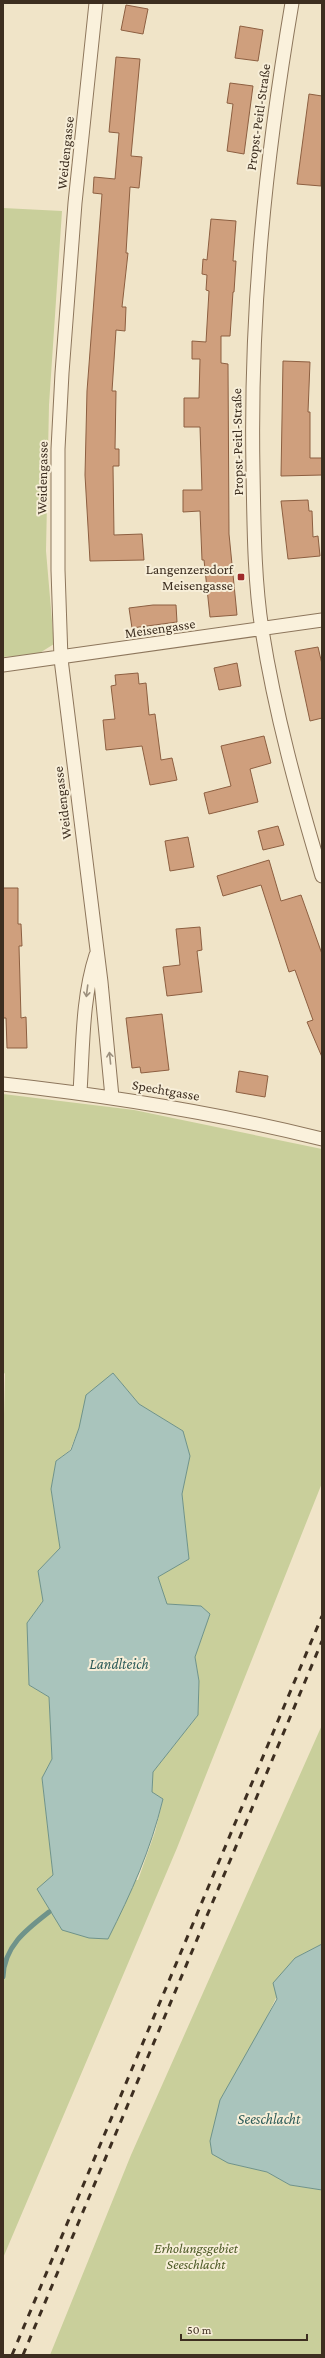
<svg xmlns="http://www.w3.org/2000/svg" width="325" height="2358" viewBox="0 0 325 2358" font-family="'Crimson Pro',serif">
	<rect width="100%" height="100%" fill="#f0e4c8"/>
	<!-- green -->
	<path fill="#c9cf9b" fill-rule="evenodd" d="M3,208L62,211L49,405L46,551L54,644L38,654L3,657Z
		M3,1094L134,1110L322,1149V1483L177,1848L3,2258V1456L5,1374L3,1371ZM113,1373L139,1404L183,1431L190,1456L182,1494L189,1559L157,1577L167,1604L201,1606L210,1614L195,1657L199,1681L198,1715L153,1772L152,1792L163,1799L155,1832L138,1880L53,1875L42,1778L52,1759L49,1697L29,1685L27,1623L43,1601L38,1571L60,1548L51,1489L56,1461L70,1450L79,1428Z
		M322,1725V1944L295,1958L256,2040L220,2100L228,2163L267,2172L290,2185L322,2190V2355H50L131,2155Z"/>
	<!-- water -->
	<path fill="#a9c4bc" stroke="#6f938a" d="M113,1373L139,1404L183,1431L190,1456L182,1494L189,1559L158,1577L167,1604L201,1606L210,1614L195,1657L199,1681L198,1715L153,1772L152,1792L163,1799C150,1852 132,1891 108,1939L89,1938L62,1930L37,1889L53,1875L42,1778L52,1759L49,1697L29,1685L27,1623L43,1601L38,1571L60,1548L51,1489L56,1461L71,1450L79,1428L86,1395Z
		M322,1944V2190L290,2185L267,2172L228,2163L212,2154L210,2141L220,2100L277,1999L273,1983L295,1958Z"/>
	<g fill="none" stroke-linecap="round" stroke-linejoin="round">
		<!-- stream -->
		<path stroke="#6f938a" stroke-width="5" d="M3,1977C4,1946 27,1929 49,1912"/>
	</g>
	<!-- building -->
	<path fill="#cf9f7d" stroke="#8d5f41" d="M126,5L148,9L143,34L121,30Z
		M240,26L263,30L258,61L235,58Z
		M116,57L140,59L131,156L142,157L139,188L130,187L126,253H128L122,307H126L125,331L116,330L112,391H116L115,449H119V466H113L114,535L142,534L144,560L90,561L85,475L87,391L102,194L93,193L94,177L115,179L119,133L109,132Z
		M230,83L253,86L244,154L227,151L233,104L227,103Z
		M309,94L322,96L321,186L297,184Z
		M211,219L236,221L233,261H236L234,292H233L230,336H221V363L228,364L229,534L237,615L210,617L204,560H202L200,511L183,512V490H202L200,427H184V398H199L200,359H192V341L206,342L209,291L206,290L207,275L202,274L203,259L207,260Z
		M283,361L310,362L308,412H310V458H322V475L281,476Z
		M308,500L309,511H312L313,537L318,536L320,556L288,559L281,501Z
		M153,605H176L177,622L132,628L129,608Z
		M318,647L322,664V718L310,721L295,651Z
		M237,663L241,686L219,690L214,668Z
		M138,673L139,684L146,683L149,715L155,714L161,760L172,758L177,780L150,785L142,746L106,750L103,720L115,719L111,686L116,685L115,675Z
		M264,736L271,763L250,769L258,802L209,814L204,793L231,786L221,746Z
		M278,826L284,845L263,850L258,831Z
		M188,837L194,867L170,871L165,841Z
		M269,860L281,901L301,895L322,954V1057L307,1022L313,1020L295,970L289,972L261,885L223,896L217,876Z
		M3,888H18V924H21L22,946H19L21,1018L26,1017L27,1048H7L6,1018H3Z
		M200,927L202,950L197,951L202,992L167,996L163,967L180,965L176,929Z
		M162,1014L169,1070L141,1073L140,1067L132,1068L126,1018Z
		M239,1071L268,1076L265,1097L236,1092Z"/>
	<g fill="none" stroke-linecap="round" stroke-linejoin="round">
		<defs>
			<path id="street" d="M96,3L75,203L62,373L58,449V570L61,659L101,982L112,1097
				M292,3C265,162 250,310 253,471C254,524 254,578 262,630C275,713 298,796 322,876
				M3,665L322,620
				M3,1084C111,1096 217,1113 322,1139
				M80,1092C83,1047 82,998 96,955"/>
		</defs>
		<!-- street casing -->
		<use href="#street" stroke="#8d765c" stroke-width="15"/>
		<!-- street -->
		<use href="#street" stroke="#faf1dc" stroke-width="13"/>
		<!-- rail -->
		<path stroke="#3d2e20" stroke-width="3" stroke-dasharray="7 7" stroke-linecap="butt" d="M12,2355L322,1616
			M23,2355L322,1641"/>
	</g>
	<!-- one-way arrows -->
	<defs><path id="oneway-shaft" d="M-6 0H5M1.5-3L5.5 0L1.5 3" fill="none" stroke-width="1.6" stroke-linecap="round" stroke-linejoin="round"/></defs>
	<g stroke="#9c907e">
		<use href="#oneway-shaft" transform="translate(87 991) rotate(97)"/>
		<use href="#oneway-shaft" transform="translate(110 1058) rotate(-96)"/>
	</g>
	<!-- markers -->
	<rect fill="#9e2a2b" stroke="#f7eed8" stroke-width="1.5" x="237" y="573" width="8" height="8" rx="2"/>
	<g text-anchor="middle" stroke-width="4" stroke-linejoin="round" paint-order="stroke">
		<!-- street labels -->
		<g font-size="14" fill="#3d2e20" stroke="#f7eed8">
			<text transform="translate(258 117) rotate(-82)" y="5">Propst-Peitl-Straße</text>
			<text transform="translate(65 153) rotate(-84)" y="5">Weidengasse</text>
			<text transform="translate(237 442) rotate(-91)" y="5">Propst-Peitl-Straße</text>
			<text transform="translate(42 478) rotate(-89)" y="5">Weidengasse</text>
			<text transform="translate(160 628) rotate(-8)" y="5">Meisengasse</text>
			<text transform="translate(62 803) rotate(-97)" y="5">Weidengasse</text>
			<text transform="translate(166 1090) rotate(10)" y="5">Spechtgasse</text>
		</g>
		<!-- poi labels -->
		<g font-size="14" fill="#3d2e20" stroke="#f7eed8" text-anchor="end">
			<text x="233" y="574">Langenzersdorf<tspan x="233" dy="16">Meisengasse</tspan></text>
		</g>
		<!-- park labels -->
		<g font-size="14" font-style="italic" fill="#4d5a26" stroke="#f7eed8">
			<text x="196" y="2253">Erholungsgebiet<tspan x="196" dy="16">Seeschlacht</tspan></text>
		</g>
		<!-- water labels -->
		<g font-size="15" font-style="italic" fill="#2f5d5a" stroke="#f7eed8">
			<text x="119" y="1669">Landlteich</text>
			<text x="269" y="2124">Seeschlacht</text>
		</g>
	</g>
	<!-- border -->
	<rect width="325" height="2358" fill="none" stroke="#3d2e20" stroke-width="8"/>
	<!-- scale -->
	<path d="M181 2334v6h126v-6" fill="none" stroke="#3d2e20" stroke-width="2"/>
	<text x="187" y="2334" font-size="12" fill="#3d2e20" stroke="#f7eed8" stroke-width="3" paint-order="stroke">50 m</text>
</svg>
